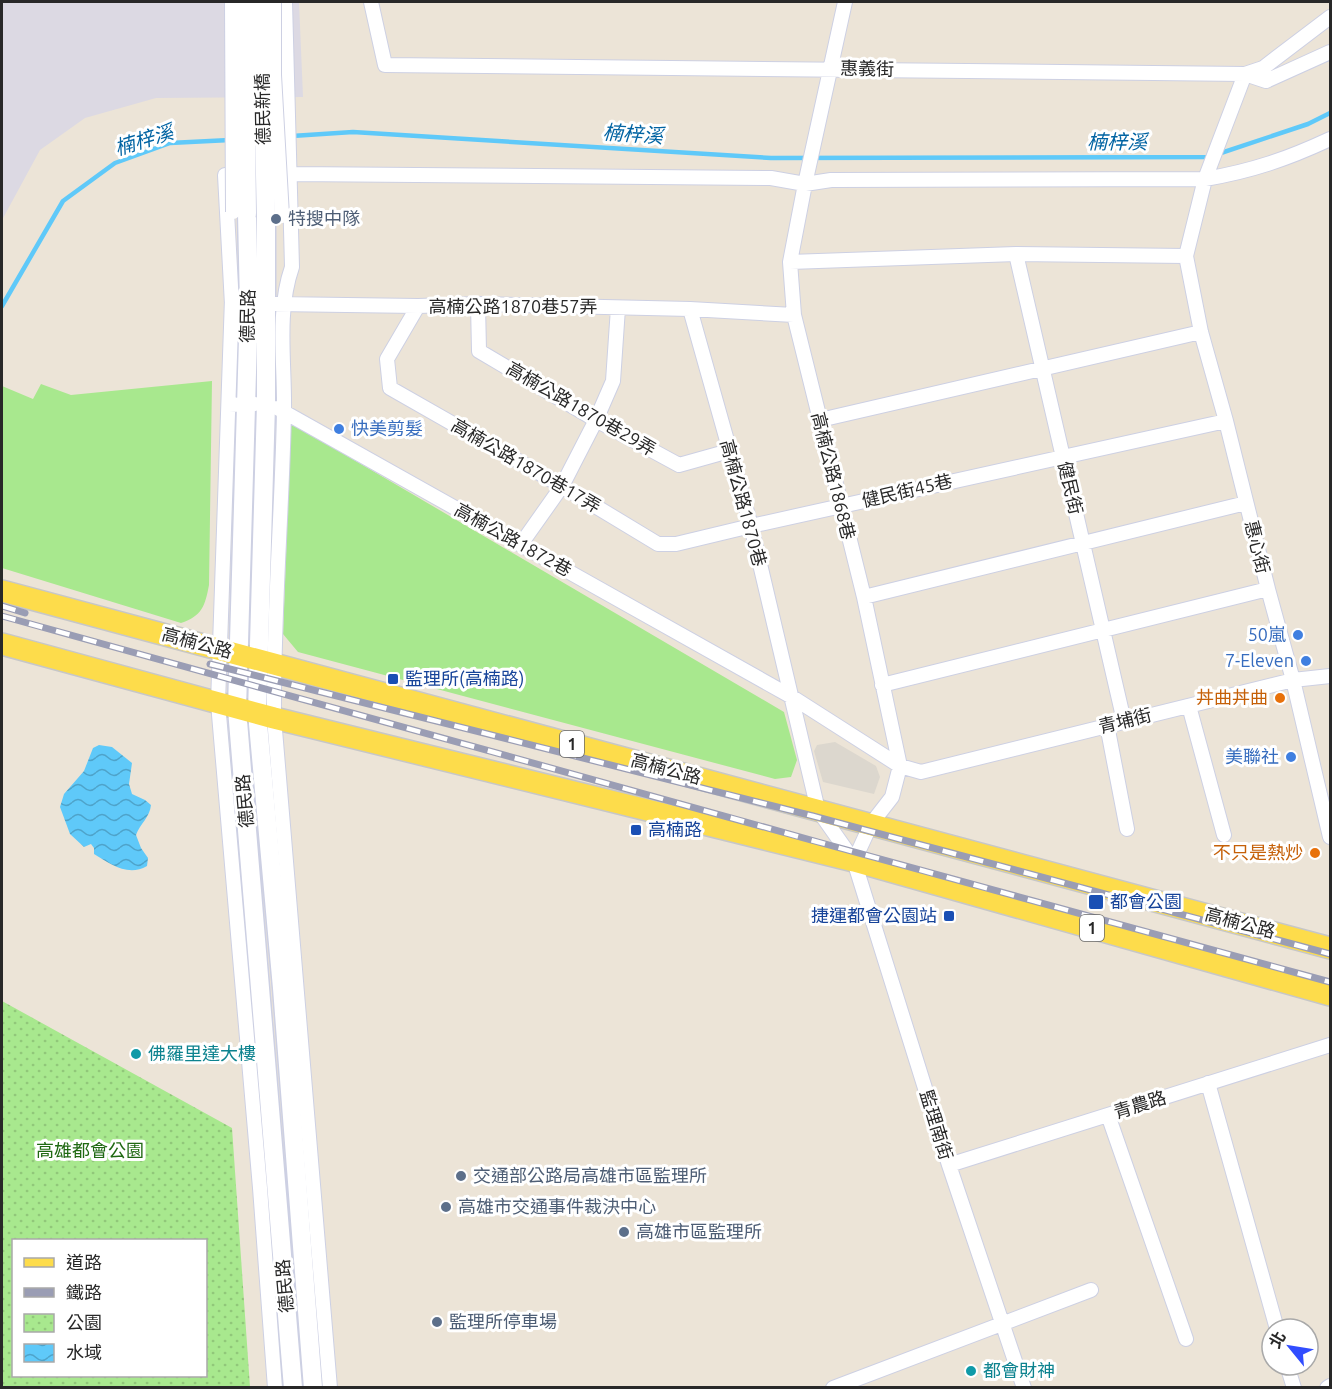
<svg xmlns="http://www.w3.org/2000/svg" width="1332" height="1389" viewBox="0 0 1332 1389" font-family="Ubuntu,'Noto Sans TC',sans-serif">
	<defs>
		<pattern id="park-dots" width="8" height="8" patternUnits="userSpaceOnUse" patternTransform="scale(1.5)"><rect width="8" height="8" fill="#a8e88e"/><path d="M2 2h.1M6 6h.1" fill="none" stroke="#91c77a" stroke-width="1.8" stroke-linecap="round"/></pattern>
		<pattern id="water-waves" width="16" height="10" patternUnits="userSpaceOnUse" patternTransform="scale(1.5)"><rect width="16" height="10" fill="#5fc9f9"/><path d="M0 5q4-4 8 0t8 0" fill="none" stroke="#4ea3ca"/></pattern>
	</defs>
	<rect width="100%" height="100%" fill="#ece4d7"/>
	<!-- industrial -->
	<path fill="#dcd9e3" d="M2,2H299L303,97L156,98L85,118L40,150L2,220Z"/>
	<!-- grass -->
	<path fill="#a8e88e" d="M212,381L209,585C205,606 202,616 181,623L2,568V386L33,399L41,384L71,395Z
		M291,423L784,712L797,760L791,777L775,779L298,652L283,634Z"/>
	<!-- park -->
	<path fill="url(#park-dots)" fill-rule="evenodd" d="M2,1001L232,1128L250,1387H2ZM14,1240H206V1376H14Z"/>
	<!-- plaza -->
	<path fill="#dcd7ce" d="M835,742L876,766L880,777L874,794L823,782L814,751L817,745Z"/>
	<!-- water -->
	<path fill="url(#water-waves)" d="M99,745L112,747L132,763L129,784L132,794L145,800L151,805C150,817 140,824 136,835L141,848L148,858L147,866C128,877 110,864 94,854V848L91,844L84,847L70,834L60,807L64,794L84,771L93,748Z"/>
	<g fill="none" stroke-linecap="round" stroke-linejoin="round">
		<!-- stream -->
		<path stroke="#5fc9f9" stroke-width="4.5" d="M292,136L353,132L771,158L1209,157L1308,124L1330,113
			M2,306L63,201L115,163L170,143L230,140"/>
		<defs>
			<path id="street" d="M285,2L292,267C276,313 285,364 284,412C282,514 273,616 274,718L330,1388
				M371,2L385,65L1245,74L1263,68L1330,17
				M845,2L805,184L790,262L794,315L864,597L900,766L892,797L871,824L854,861
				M1330,52L1266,81L1245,74L1205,179L1186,256L1201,332L1226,421L1268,589L1293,680L1330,837
				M1016,254L1124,721
				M790,262L1016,254L1186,256
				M232,298L218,703L260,1188L275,1388
				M275,304L418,306L478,304L690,309L794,315
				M478,304L479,351L596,420L679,465L729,451
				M232,305L225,175L291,174L771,178L805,184L831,180L1205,179C1252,171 1287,159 1330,139
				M418,306L387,359L390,388L562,486L658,544H676L751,526L1226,421
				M690,309L751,526L818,810L854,861L949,1165L1024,1388
				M229,405L255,404
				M277,408L792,697L900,766L921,772L1293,680L1330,676
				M820,420L1201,332
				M521,544L562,486L596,420L613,381L618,308
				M864,597L1246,503
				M882,685L1268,589
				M1189,706L1224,835
				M1107,725L1127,829
				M1208,1083L1277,1329
				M1108,1115L1186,1339
				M949,1165L1330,1045
				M1287,1365L1294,1388
				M833,1388L1091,1290
				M1327,1388L1330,1386"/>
			<path id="secondary" d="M247,213L249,305L237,709L293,1388
				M266,217V404L257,713L282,988L313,1388"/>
			<path id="primary" d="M2,591L1330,948
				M2,644L274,718L854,861L1330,995"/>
		</defs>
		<!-- street casing -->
		<use href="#street" stroke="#cdd0e3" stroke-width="16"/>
		<!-- secondary casing -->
		<use href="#secondary" stroke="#cdd0e3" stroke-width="21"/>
		<!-- primary casing -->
		<use href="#primary" stroke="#c7c7c7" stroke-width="24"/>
		<!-- street -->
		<use href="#street" stroke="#fff" stroke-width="14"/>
		<!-- secondary -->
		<use href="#secondary" stroke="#fff" stroke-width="18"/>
		<!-- primary -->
		<use href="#primary" stroke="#fddc4b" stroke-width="21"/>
		<defs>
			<path id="rail" d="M2,606L25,613
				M2,616L818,842L1330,982
				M210,664L813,816L1330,954"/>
		</defs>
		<!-- rail casing -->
		<use href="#rail" stroke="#9a9db4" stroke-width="7"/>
		<!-- rail -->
		<use href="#rail" stroke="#fff" stroke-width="4.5" stroke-dasharray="14" stroke-linecap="butt"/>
		<defs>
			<path id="street-bridge" d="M232,2L233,212
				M274,2V75L282,216"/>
			<path id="secondary-bridge" d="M244,2L247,213
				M261,2L266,217"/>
		</defs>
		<!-- street-bridge casing -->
		<use href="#street-bridge" stroke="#cdd0e3" stroke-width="16" stroke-linecap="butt"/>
		<!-- secondary-bridge casing -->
		<use href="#secondary-bridge" stroke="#cdd0e3" stroke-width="21" stroke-linecap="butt"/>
		<!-- street-bridge -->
		<use href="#street-bridge" stroke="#fff" stroke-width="14"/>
		<!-- secondary-bridge -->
		<use href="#secondary-bridge" stroke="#fff" stroke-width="18"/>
	</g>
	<!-- markers -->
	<g fill="#5c6f8a" stroke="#fff" stroke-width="2">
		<circle cx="276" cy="219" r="6"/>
		<circle cx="461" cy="1176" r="6"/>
		<circle cx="446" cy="1207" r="6"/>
		<circle cx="624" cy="1232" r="6"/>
		<circle cx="437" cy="1322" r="6"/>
	</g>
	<g fill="#3f7fe0" stroke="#fff" stroke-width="2">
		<circle cx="339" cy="429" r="6"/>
		<circle cx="1298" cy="635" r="6"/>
		<circle cx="1306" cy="661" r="6"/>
		<circle cx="1291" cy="757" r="6"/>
	</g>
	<g fill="#1a4fb4" stroke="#fff" stroke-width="2">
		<rect x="387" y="673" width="12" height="12" rx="3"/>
		<rect x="630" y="824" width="12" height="12" rx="3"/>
		<rect x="1088" y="894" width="16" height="16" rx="3"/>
		<rect x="943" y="910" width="12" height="12" rx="3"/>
	</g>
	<g fill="#e8710a" stroke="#fff" stroke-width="2">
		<circle cx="1280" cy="698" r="6"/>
		<circle cx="1315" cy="853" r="6"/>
	</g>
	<g fill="#0f9aa8" stroke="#fff" stroke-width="2">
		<circle cx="136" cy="1054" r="6"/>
		<circle cx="971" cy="1371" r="6"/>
	</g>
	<g text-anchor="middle" stroke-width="6" stroke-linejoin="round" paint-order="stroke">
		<!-- shield labels -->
		<g fill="#fff" stroke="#686868" stroke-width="1.5">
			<rect x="560" y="731" width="24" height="26" rx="4.5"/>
			<rect x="1080" y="915" width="24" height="26" rx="4.5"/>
		</g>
		<g font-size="16" font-weight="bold" fill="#282828">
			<text x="572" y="750">1</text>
			<text x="1092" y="934">1</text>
		</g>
		<!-- street labels -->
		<g font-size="18" fill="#282828" stroke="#fff">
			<text transform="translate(867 69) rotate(1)" y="6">惠義街</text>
			<text transform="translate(263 109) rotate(-91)" y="6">德民新橋</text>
			<text x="513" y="313">高楠公路1870巷57弄</text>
			<text transform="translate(248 316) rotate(-89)" y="6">德民路</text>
			<text transform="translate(581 409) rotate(30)" y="6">高楠公路1870巷29弄</text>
			<text transform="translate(526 466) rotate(30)" y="6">高楠公路1870巷17弄</text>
			<text transform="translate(833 476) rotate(76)" y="6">高楠公路1868巷</text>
			<text transform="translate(1070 488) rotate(77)" y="6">健民街</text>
			<text transform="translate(907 491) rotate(-13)" y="6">健民街45巷</text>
			<text transform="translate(743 503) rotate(75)" y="6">高楠公路1870巷</text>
			<text transform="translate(513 540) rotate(29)" y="6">高楠公路1872巷</text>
			<text transform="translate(1257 547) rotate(76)" y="6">惠心街</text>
			<text transform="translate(197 643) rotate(15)" y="6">高楠公路</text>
			<text transform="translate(1125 721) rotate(-14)" y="6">青埔街</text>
			<text transform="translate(666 769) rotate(15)" y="6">高楠公路</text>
			<text transform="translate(245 801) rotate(-95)" y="6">德民路</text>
			<text transform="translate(1240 923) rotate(15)" y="6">高楠公路</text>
			<text transform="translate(1140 1105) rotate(-17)" y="6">青農路</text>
			<text transform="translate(936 1125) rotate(73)" y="6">監理南街</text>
			<text transform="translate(285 1286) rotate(-95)" y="6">德民路</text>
		</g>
		<!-- service labels -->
		<g font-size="18" fill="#4e5e75" stroke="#fff" text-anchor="start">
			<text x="288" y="225">特搜中隊</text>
			<text x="473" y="1182">交通部公路局高雄市區監理所</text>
			<text x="458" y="1213">高雄市交通事件裁決中心</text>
			<text x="636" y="1238">高雄市區監理所</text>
			<text x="449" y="1328">監理所停車場</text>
		</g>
		<!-- shop labels -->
		<g font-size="18" fill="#366cbe" stroke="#fff" text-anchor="end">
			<text x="351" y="435" text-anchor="start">快美剪髮</text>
			<text x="1286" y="641">50嵐</text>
			<text x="1294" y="667">7-Eleven</text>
			<text x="1279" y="763">美聯社</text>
		</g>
		<!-- transit labels -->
		<g font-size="18" fill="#164399" stroke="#fff" text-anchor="start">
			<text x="405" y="685">監理所(高楠路)</text>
			<text x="648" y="836">高楠路</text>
			<text x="1110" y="908">都會公園</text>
			<text x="937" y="922" text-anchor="end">捷運都會公園站</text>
		</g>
		<!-- food labels -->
		<g font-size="18" fill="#c56008" stroke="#fff" text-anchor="end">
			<text x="1268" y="704">丼曲丼曲</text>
			<text x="1303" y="859">不只是熱炒</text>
		</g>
		<!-- culture labels -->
		<g font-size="18" fill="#0d838f" stroke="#fff" text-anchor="start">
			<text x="148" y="1060">佛羅里達大樓</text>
			<text x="983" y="1377">都會財神</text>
		</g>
		<!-- park labels -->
		<g font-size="18" fill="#206913" stroke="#fff">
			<text x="90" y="1157">高雄都會公園</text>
		</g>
		<!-- water labels -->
		<g font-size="20" font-style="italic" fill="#0163a2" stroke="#fff">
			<text transform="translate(633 134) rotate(4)" y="7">楠梓溪</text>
			<text transform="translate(144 140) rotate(-17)" y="7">楠梓溪</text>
			<text x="1117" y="149">楠梓溪</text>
		</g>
	</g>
	<!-- border -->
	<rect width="1332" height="1389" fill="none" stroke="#282828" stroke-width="6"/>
	<!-- legend -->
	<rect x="12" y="1239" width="195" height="138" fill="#ffffff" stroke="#a9a9a9" stroke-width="1.5"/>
	<rect x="24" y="1258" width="30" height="9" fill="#fddc4b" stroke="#a9a9a9" stroke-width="1.5"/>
	<text x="66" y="1269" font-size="18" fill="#282828">道路</text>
	<rect x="24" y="1288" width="30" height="9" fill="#9a9db4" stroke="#a9a9a9" stroke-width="1.5"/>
	<text x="66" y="1299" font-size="18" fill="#282828">鐵路</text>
	<rect x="24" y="1314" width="30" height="18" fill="url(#park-dots)" stroke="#a9a9a9" stroke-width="1.5"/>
	<text x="66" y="1329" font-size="18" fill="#282828">公園</text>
	<rect x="24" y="1344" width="30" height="18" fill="url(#water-waves)" stroke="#a9a9a9" stroke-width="1.5"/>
	<text x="66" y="1359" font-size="18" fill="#282828">水域</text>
	<!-- north arrow -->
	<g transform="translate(1290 1347) rotate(300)"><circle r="28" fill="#ffffff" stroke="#a9a9a9" stroke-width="1.5"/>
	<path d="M0-4.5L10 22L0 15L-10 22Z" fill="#314dff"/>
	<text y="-9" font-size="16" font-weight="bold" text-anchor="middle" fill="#282828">北</text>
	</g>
</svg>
